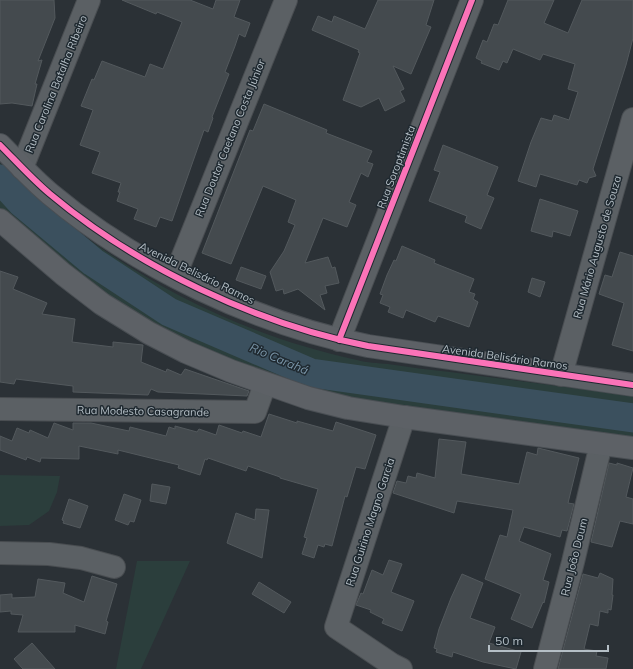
<svg xmlns="http://www.w3.org/2000/svg" width="633" height="669" viewBox="0 0 633 669" font-family="Mulish,sans-serif">
	<rect width="100%" height="100%" fill="#2b3136"/>
	<!-- green -->
	<path fill="#2b3e3c" d="M0,163C97,261 222,331 357,360C367,363 378,363 388,364C409,367 429,370 450,372C511,380 572,388 633,396V439L393,407L323,392L255,370L186,340L117,302L85,280L25,232L0,208Z
		M0,475L60,476L57,492L49,511L29,525L0,526Z
		M137,561H190L141,669H116Z"/>
	<g fill="none" stroke-linecap="round" stroke-linejoin="round">
		<!-- river -->
		<path stroke="#3b505e" stroke-width="29" d="M0,179L21,202L93,262L169,312L311,373L633,418"/>
	</g>
	<!-- building -->
	<path fill="#444a4e" stroke="#53595d" d="M0,0H54L55,18L38,61L42,60L35,84H37L32,106L12,103L0,104Z
		M122,0H190L213,9L216,0H240L234,17L250,23L245,37L239,34L235,46L225,72L229,74L212,117L213,118L208,132L204,130L172,221L160,217L156,227L134,219L138,209L117,201L120,192H118L121,183L92,173L100,152L80,145L93,110L81,106L92,79L94,80L102,61L145,77L150,64L163,69L182,22L157,12L156,14Z
		M378,0H434L426,25L431,27L411,74L393,66L404,89L400,91L405,101L385,111L379,98L361,107L343,100L360,53L358,52L359,50L312,30L318,16L332,22L334,16L365,29Z
		M508,0H554L544,23L568,33L582,0H633V38L626,65L593,169L596,176L589,178L587,183L579,180L577,185L540,174L536,187L518,181L531,142L541,118L552,121L554,115L569,120L578,92L568,89L575,64L543,54L540,60L513,49L507,63L503,61L499,70L481,63L482,61L476,58L483,40L487,42L494,24L498,25Z
		M264,104L327,130L326,133L372,151L367,162L373,164L368,177L361,173L349,202L356,205L347,227L323,218L305,263L328,257L332,268L335,267L339,283L325,286L327,293L320,295L325,310L298,289L284,294L283,289L276,291L270,272L284,251L295,225L288,222L296,200L263,186L231,264L202,253L250,130L253,131Z
		M443,145L498,167L487,195L494,198L481,229L465,222L467,216L429,201L440,172L434,170Z
		M540,199L578,211L570,236L553,231L552,237L531,231Z
		M402,246L435,260L434,263L474,279L469,292L475,294L473,299L478,302L469,327L438,316L435,322L406,310L403,318L388,312L390,307L380,303L383,295L380,294L387,275L394,260L396,261Z
		M620,252L633,256V351L612,345L624,303L599,294L605,275L612,277Z
		M241,267L266,276L261,289L236,280Z
		M0,271L18,277L13,289L47,303L42,314L75,319L72,342L113,347V342L143,345L141,362L166,372L167,369L181,375L185,369L249,391L247,396L158,392L151,389L148,395L73,392V386L16,379L14,384L0,382Z
		M532,278L545,282L540,297L528,292Z
		M269,414L297,423V421L333,431L336,422L376,435L365,469L356,467L347,497L345,496L332,546L325,544L324,547L318,545L314,558L302,554L307,538L304,537L318,489L280,478V477L248,466L246,471L208,458L207,460L205,459L200,475L178,468L179,465L118,450V454L79,446V459L41,458L40,462L27,457L26,460L0,450V436L12,441L17,428L29,433L30,430L48,438L54,423L73,430V423H91L129,431L130,427L166,436L169,427L175,429V426L197,432L199,429L216,435L219,425L242,433L243,431L261,437Z
		M439,439L466,442L461,474L519,484L527,452L537,455L538,448L579,458L568,503L574,504L567,531L562,530L560,537L524,527L519,541L551,554L543,580L549,582L544,603L543,602L532,628L511,619L521,594L485,579L500,535L507,537L513,510L457,501L454,513L393,493L397,481L406,483L408,476L416,478L417,473L435,478Z
		M609,463L617,465V463L633,468L626,497L633,499V524L620,521L612,547L591,542Z
		M152,484L170,487L166,504L150,501Z
		M124,494L141,500L134,522L130,521L128,525L115,520Z
		M69,499L88,506L80,528L63,523L64,521L62,520Z
		M256,509L269,510L262,558L227,543L236,513L255,520Z
		M389,560L402,564L391,592L414,601L402,631L382,623L384,619L370,612L371,610L356,605L361,593L363,594L372,570L383,575Z
		M600,573L613,579L612,595H613L611,610L608,609V613L600,611L598,626L590,624L584,649L597,651L596,656L608,658L606,669H558L583,574L598,578Z
		M462,574L483,583L470,618L495,627L489,643L521,652L516,669L483,662L453,652L452,657L436,652L437,649L434,648L439,629L451,598Z
		M92,576L117,584L106,621L108,622L105,634L75,625V632H18L23,615L11,614V611L0,612V595L12,594V598L35,597L38,579L65,583L63,593L84,602Z
		M259,582L291,602L284,613L252,594Z
		M32,643L55,669H23L14,659Z"/>
	<g fill="none" stroke-linecap="round" stroke-linejoin="round">
		<defs>
			<path id="minor" d="M22,168L89,0
				M175,276L286,0
				M339,340L472,0
				M561,375L633,119
				M0,409L255,412L265,384
				M0,553L49,554L81,558L114,567
				M401,669L391,664L336,627L404,417
				M545,669L573,562L601,444"/>
			<path id="major" d="M0,145C16,161 32,179 50,194C137,267 257,324 368,346L633,385
				M0,220L63,274L102,304L149,333L186,352L231,371L308,398L348,408L404,417L633,448"/>
		</defs>
		<!-- minor casing -->
		<use href="#minor" stroke="#494d51" stroke-width="24"/>
		<!-- major casing -->
		<use href="#major" stroke="#494e53" stroke-width="24"/>
		<!-- minor -->
		<use href="#minor" stroke="#5b6064" stroke-width="22"/>
		<!-- major -->
		<use href="#major" stroke="#5d6166" stroke-width="22"/>
		<defs>
			<path id="cycleway" d="M0,145C16,161 32,179 50,194C137,267 257,324 368,346L633,385
				M339,340L472,0"/>
		</defs>
		<!-- cycleway casing -->
		<use href="#cycleway" stroke="#1f2930" stroke-width="8"/>
		<!-- cycleway -->
		<use href="#cycleway" stroke="#fb73b8" stroke-width="6"/>
	</g>
	<g text-anchor="middle" stroke-width="3" stroke-linejoin="round" paint-order="stroke">
		<!-- street labels -->
		<g font-size="11" fill="#b5bfc6" stroke="#1f2930">
			<text transform="translate(56 84) rotate(-68)" y="4">Rua Carolina Batalha Ribeiro</text>
			<text transform="translate(230 138) rotate(-68)" y="4">Rua Doutor Caetano Costa Júnior</text>
			<text transform="translate(396 167) rotate(-69)" y="4">Rua Soroptimista</text>
			<text transform="translate(597 247) rotate(-74)" y="4">Rua Mário Augusto de Souza</text>
			<text transform="translate(197 273) rotate(26)" y="4">Avenida Belisário Ramos</text>
			<text transform="translate(505 357) rotate(8)" y="4">Avenida Belisário Ramos</text>
			<text transform="translate(143 411) rotate(1)" y="4">Rua Modesto Casagrande</text>
			<text transform="translate(370 522) rotate(-72)" y="4">Rua Guirino Magno Garcia</text>
			<text transform="translate(574 557) rotate(-76)" y="4">Rua João Daum</text>
		</g>
		<!-- water labels -->
		<g font-size="12" font-style="italic" fill="#7994a7" stroke="#1f2930">
			<text transform="translate(279 359) rotate(23)" y="4">Rio Carahá</text>
		</g>
	</g>
	<!-- scale -->
	<path d="M489 645v6h119v-6" fill="none" stroke="#b5bfc6" stroke-width="2"/>
	<text x="495" y="645" font-size="12" fill="#b5bfc6" stroke="#1f2930" stroke-width="3" paint-order="stroke">50 m</text>
</svg>
